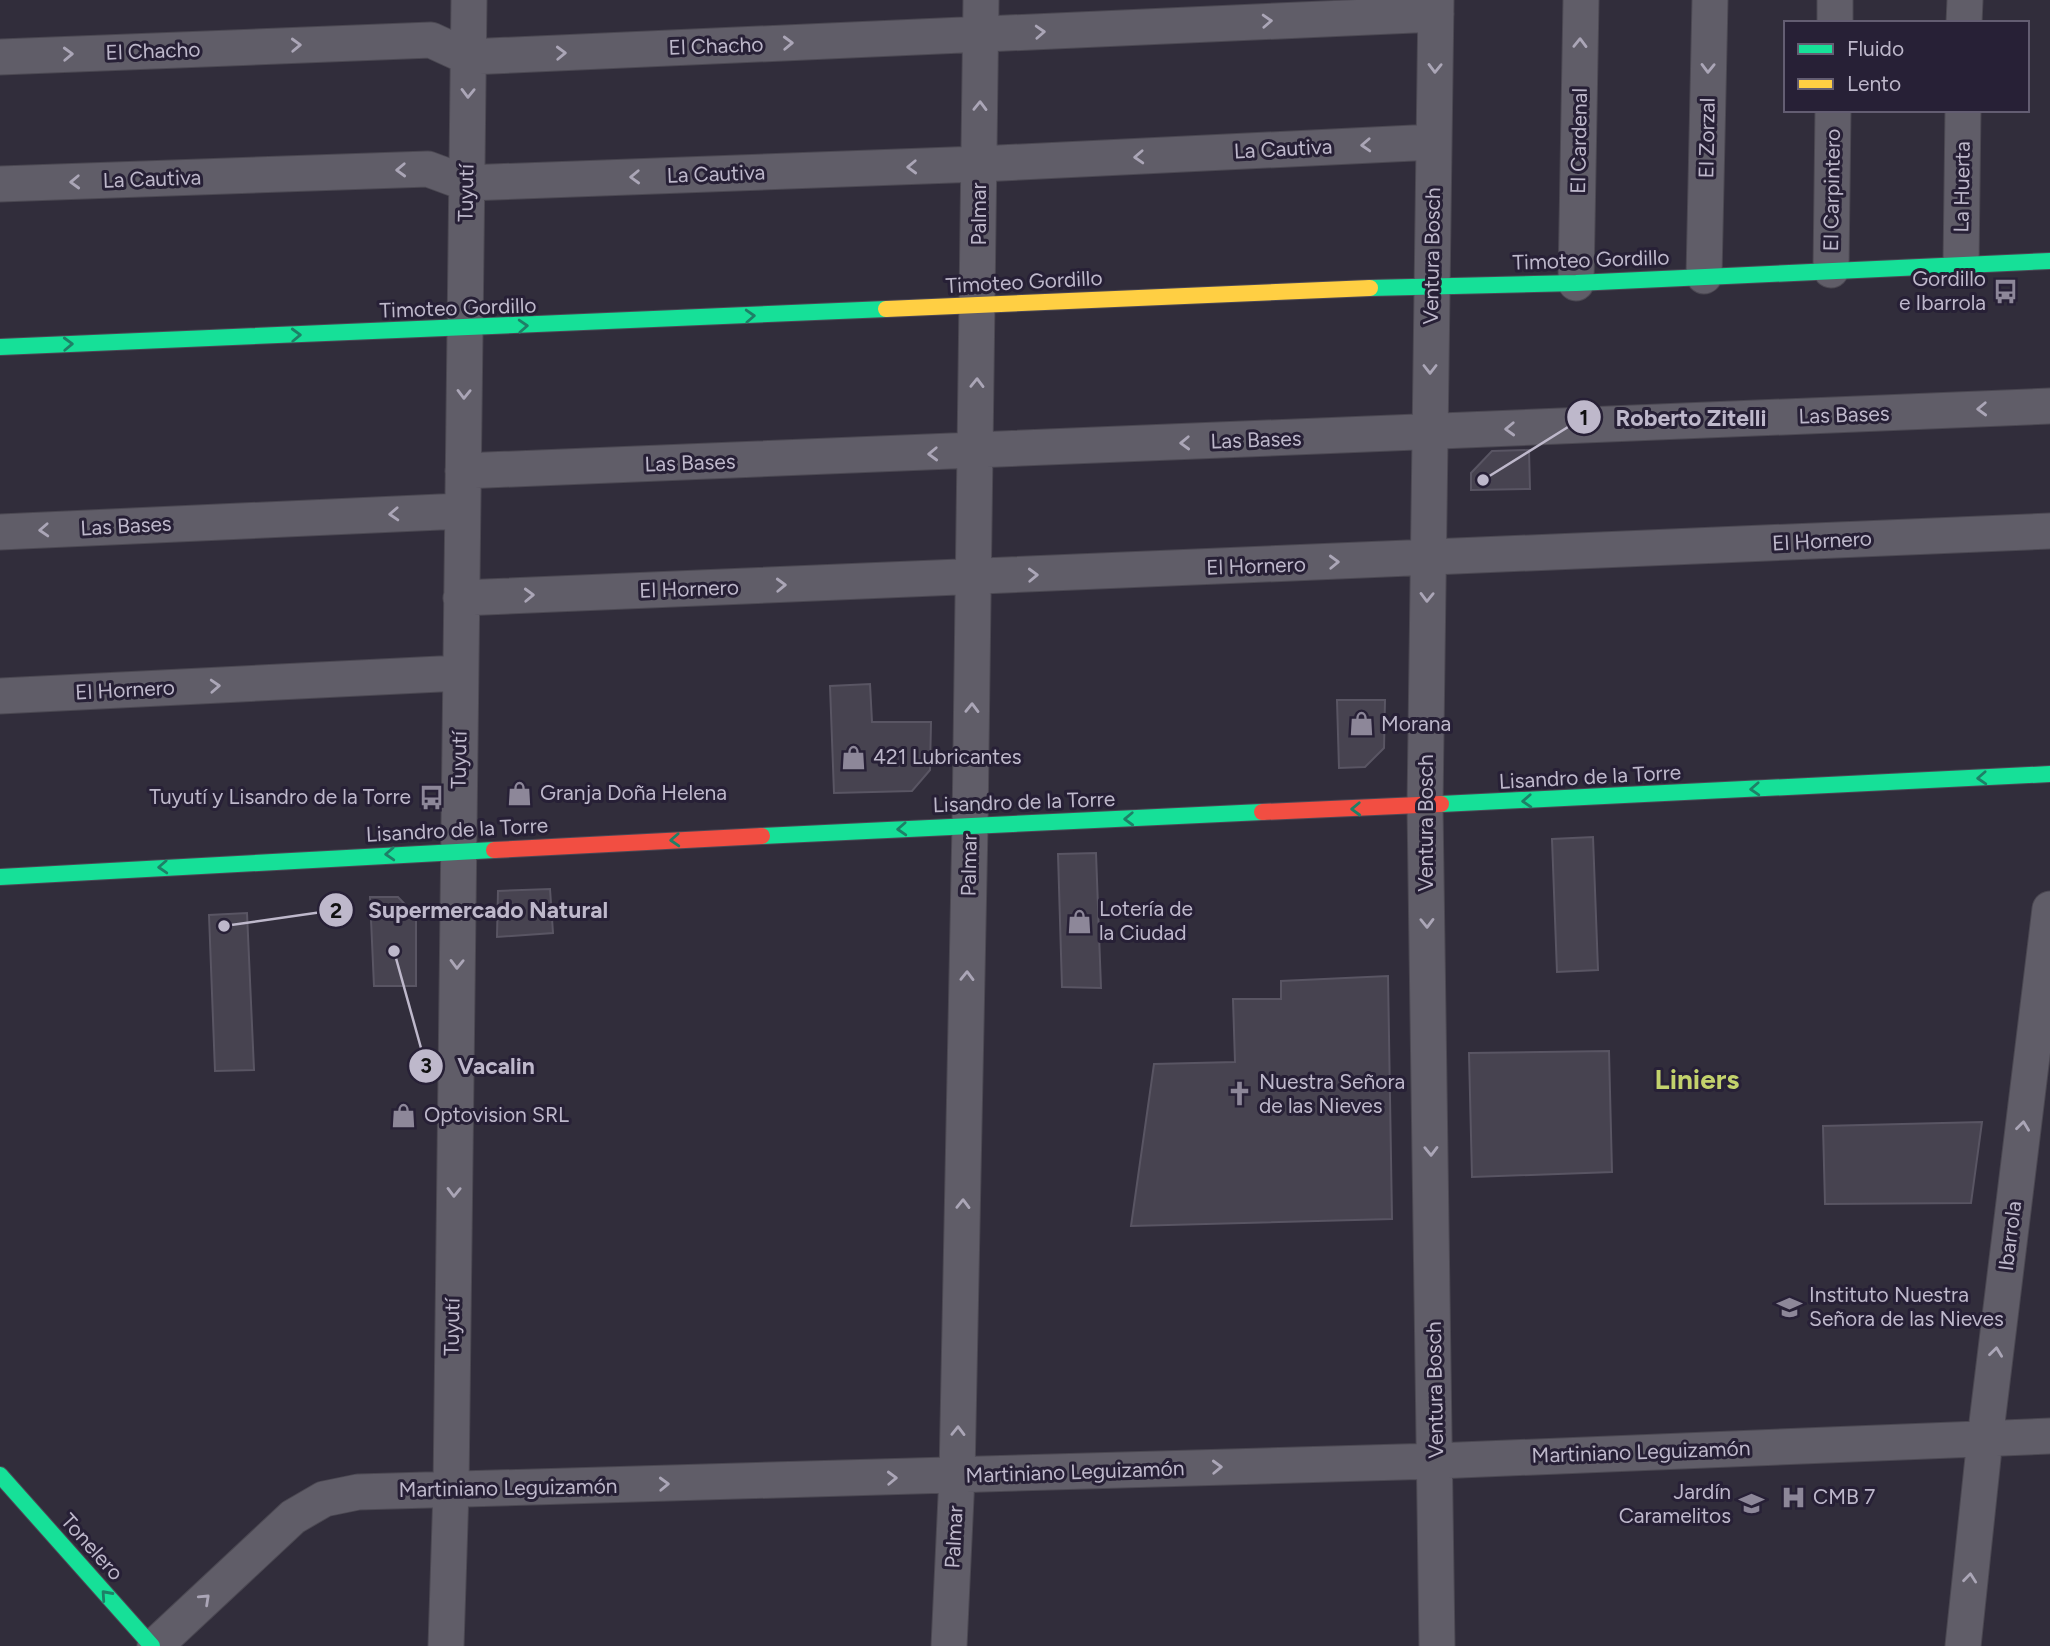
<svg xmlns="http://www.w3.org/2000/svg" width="2050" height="1646" viewBox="0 0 2050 1646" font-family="Figtree,sans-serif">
	<rect width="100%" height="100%" fill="#312d3b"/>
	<!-- building -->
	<path fill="#474350" stroke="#595563" stroke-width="2" d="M1529,450L1530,489L1471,490V473L1492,451Z
		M870,684L872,722H931L930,770L912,791L834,793L830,686Z
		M1337,700H1385L1384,748L1365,767L1339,768Z
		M1593,837L1598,970L1557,972L1552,839Z
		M1096,853L1101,988L1062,987L1058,854Z
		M550,889L553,933L497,937L498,891Z
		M370,897H398L416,916V986H374Z
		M247,913L254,1070L215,1071L209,915Z
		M1388,976L1392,1219L1131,1226L1154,1064L1235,1062L1233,999H1281V981Z
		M1609,1051L1612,1172L1472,1177L1469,1053Z
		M1982,1122L1971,1203L1825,1204L1823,1126Z"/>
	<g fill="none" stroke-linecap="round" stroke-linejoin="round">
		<defs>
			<path id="street" d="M1436,0L1425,806L1437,1646
				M1835,23V0
				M1964,23L1965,0
				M0,57L431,40L468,57L1436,14
				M0,184L428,169L466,183L979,164L1434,142
				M1961,265L1963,110
				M1831,270L1833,110
				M1704,276L1710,0
				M1576,283L1581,0
				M463,471L2050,406
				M0,532L462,511
				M461,598L2050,531
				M0,696L460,673
				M155,1646L293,1517L324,1499L358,1492L1436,1461L2050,1436
				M446,1646L451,1490L469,0
				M949,1646L957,1476L970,825L981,0
				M1963,1646L1985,1439L2050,909"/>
			<path id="fast" d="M1370,288L1576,283L2050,261
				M0,347L886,309
				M1441,804L2050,774
				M762,836L1262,812
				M0,877L494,850
				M0,1475L152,1646"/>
			<path id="slow" d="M886,309L1370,288"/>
			<path id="jam" d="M1262,812L1441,804
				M494,850L762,836"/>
		</defs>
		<!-- street casing -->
		<use href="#street" stroke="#4b4852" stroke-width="37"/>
		<!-- fast casing -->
		<use href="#fast" stroke="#4c4855" stroke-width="18"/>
		<!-- slow casing -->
		<use href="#slow" stroke="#4c4855" stroke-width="18"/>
		<!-- jam casing -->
		<use href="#jam" stroke="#4c4855" stroke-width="18"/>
		<!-- street -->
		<use href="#street" stroke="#605d68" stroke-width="35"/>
		<!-- fast -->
		<use href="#fast" stroke="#16e098" stroke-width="16"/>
		<!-- slow -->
		<use href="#slow" stroke="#ffcf43" stroke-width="16"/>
		<!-- jam -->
		<use href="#jam" stroke="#f24e42" stroke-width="16"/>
	</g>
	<!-- one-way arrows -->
	<defs><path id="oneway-chevron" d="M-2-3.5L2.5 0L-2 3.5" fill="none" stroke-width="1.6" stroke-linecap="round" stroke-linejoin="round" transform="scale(1.75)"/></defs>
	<g stroke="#aba6b7">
		<use href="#oneway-chevron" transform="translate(1267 21) rotate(-3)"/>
		<use href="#oneway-chevron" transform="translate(1040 32) rotate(-3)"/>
		<use href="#oneway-chevron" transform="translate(788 43) rotate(-2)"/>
		<use href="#oneway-chevron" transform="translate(1580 43) rotate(-89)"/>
		<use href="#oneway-chevron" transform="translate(296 45) rotate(-2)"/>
		<use href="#oneway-chevron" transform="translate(561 53) rotate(-2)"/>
		<use href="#oneway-chevron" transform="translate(68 54) rotate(-2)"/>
		<use href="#oneway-chevron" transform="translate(1435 68) rotate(91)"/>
		<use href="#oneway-chevron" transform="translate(1708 68) rotate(91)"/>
		<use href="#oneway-chevron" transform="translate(468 93) rotate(91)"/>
		<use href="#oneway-chevron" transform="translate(980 106) rotate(-89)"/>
		<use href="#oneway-chevron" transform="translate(1366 145) rotate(177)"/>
		<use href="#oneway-chevron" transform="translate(1139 157) rotate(177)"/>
		<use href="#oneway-chevron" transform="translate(912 167) rotate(178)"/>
		<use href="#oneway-chevron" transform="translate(401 170) rotate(178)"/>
		<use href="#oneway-chevron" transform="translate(635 177) rotate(178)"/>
		<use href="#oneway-chevron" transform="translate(75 182) rotate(178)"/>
		<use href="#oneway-chevron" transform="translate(1430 369) rotate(90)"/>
		<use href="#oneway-chevron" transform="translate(977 383) rotate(-89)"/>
		<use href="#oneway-chevron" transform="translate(464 394) rotate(91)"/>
		<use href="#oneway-chevron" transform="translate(1982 409) rotate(178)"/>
		<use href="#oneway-chevron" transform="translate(1510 429) rotate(178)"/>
		<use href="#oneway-chevron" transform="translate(1185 443) rotate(178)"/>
		<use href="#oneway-chevron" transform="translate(933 454) rotate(178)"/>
		<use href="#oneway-chevron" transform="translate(394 514) rotate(177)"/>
		<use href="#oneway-chevron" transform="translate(44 530) rotate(177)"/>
		<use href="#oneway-chevron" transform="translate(1334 562) rotate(-2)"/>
		<use href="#oneway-chevron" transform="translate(1033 575) rotate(-2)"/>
		<use href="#oneway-chevron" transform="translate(781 585) rotate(-2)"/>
		<use href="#oneway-chevron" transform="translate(529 595) rotate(-2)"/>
		<use href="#oneway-chevron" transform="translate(1427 597) rotate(91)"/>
		<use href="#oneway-chevron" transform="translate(215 686) rotate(-3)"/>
		<use href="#oneway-chevron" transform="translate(972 708) rotate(-89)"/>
		<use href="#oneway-chevron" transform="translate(1427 923) rotate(89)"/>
		<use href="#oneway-chevron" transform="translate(457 964) rotate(91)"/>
		<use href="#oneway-chevron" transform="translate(967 976) rotate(-89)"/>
		<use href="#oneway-chevron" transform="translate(2023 1126) rotate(-83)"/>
		<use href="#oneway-chevron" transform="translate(1431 1151) rotate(89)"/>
		<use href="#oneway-chevron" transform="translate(454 1192) rotate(91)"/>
		<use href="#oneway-chevron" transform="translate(963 1204) rotate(-89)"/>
		<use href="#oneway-chevron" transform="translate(1996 1352) rotate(-83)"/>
		<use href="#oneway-chevron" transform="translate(958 1431) rotate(-89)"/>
		<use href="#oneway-chevron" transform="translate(1217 1467) rotate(-2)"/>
		<use href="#oneway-chevron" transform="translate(892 1478) rotate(-2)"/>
		<use href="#oneway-chevron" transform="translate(664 1484) rotate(-2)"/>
		<use href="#oneway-chevron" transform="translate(1970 1578) rotate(-84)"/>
		<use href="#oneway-chevron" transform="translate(205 1599) rotate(-43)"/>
	</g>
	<g stroke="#1e8067">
		<use href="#oneway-chevron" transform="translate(750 316) rotate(-3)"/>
		<use href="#oneway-chevron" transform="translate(523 326) rotate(-3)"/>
		<use href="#oneway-chevron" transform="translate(296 335) rotate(-2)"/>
		<use href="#oneway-chevron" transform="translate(68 344) rotate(-2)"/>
		<use href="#oneway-chevron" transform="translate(1982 778) rotate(177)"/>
		<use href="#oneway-chevron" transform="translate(1755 789) rotate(177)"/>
		<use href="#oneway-chevron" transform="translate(1527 801) rotate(177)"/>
		<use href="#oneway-chevron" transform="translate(1356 809) rotate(178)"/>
		<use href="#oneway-chevron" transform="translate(1129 819) rotate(178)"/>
		<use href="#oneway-chevron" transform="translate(902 829) rotate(177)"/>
		<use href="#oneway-chevron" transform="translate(675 840) rotate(177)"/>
		<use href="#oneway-chevron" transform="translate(390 854) rotate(177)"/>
		<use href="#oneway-chevron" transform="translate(163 867) rotate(177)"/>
		<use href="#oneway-chevron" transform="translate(106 1595) rotate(-132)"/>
	</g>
	<!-- icons -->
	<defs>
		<symbol id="bus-bare" viewBox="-9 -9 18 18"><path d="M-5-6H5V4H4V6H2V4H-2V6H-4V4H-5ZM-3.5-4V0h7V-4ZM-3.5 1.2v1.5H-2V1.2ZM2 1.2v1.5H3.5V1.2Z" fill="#8d8799" stroke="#272036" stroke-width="2.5" paint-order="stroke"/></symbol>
		<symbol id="shop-bare" viewBox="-9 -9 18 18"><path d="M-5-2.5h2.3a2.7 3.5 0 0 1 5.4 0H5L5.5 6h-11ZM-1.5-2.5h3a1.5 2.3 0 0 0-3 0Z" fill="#8d8799" stroke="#272036" stroke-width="2.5" paint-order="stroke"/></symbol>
		<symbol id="church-bare" viewBox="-9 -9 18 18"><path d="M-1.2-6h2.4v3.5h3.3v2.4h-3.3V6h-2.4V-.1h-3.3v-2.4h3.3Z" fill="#8d8799" stroke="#272036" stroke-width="2.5" paint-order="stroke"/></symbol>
		<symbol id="school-bare" viewBox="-9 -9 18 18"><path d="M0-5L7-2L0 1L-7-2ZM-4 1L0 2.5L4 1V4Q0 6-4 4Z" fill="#8d8799" stroke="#272036" stroke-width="2.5" paint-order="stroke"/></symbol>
		<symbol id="hospital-bare" viewBox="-9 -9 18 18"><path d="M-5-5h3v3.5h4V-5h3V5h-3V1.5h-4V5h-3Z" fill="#8d8799" stroke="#272036" stroke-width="2.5" paint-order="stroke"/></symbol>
	</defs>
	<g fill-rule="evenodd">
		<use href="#bus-bare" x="1988" y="274" width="35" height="35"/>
		<use href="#shop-bare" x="1344" y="706" width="35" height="35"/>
		<use href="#shop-bare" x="836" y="740" width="35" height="35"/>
		<use href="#shop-bare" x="502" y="776" width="35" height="35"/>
		<use href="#bus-bare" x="414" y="780" width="35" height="35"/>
		<use href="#shop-bare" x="1062" y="904" width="35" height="35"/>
		<use href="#church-bare" x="1222" y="1076" width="35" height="35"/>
		<use href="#shop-bare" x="386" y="1098" width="35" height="35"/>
		<use href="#school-bare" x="1772" y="1290" width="35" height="35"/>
		<use href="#hospital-bare" x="1776" y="1480" width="35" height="35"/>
		<use href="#school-bare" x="1734" y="1486" width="35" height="35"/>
	</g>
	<g text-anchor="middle" stroke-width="6" stroke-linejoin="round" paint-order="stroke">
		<!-- street labels -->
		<g font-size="21" fill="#beb8cb" stroke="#272036">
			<text transform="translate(716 46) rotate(-2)" y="7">El Chacho</text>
			<text transform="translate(153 51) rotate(-2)" y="7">El Chacho</text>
			<text transform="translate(1707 138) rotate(-89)" y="7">El Zorzal</text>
			<text transform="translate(1579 141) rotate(-89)" y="7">El Cardenal</text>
			<text transform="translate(1283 149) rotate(-3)" y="7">La Cautiva</text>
			<text transform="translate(716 174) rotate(-2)" y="7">La Cautiva</text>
			<text transform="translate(152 179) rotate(-2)" y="7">La Cautiva</text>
			<text transform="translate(1962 187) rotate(-89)" y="7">La Huerta</text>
			<text transform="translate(1832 190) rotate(-89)" y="7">El Carpintero</text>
			<text transform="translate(466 193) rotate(-89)" y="7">Tuyutí</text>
			<text transform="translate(979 214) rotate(-90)" y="7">Palmar</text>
			<text transform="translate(1432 256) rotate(-89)" y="7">Ventura Bosch</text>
			<text transform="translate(1591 260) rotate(-2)" y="7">Timoteo Gordillo</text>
			<text transform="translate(1024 282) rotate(-3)" y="7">Timoteo Gordillo</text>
			<text transform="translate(458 308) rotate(-2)" y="7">Timoteo Gordillo</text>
			<text transform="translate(1844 415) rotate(-2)" y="7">Las Bases</text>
			<text transform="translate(1256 440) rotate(-2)" y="7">Las Bases</text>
			<text transform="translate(690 463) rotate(-2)" y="7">Las Bases</text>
			<text transform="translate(126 526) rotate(-3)" y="7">Las Bases</text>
			<text transform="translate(1822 541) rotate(-3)" y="7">El Hornero</text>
			<text transform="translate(1256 566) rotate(-2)" y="7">El Hornero</text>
			<text transform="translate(689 589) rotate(-2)" y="7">El Hornero</text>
			<text transform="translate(125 690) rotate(-3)" y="7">El Hornero</text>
			<text transform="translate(459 760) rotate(-89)" y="7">Tuyutí</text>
			<text transform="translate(1590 777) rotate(-3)" y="7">Lisandro de la Torre</text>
			<text transform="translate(1024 802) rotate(-2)" y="7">Lisandro de la Torre</text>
			<text transform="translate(1426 823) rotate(-90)" y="7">Ventura Bosch</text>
			<text transform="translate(457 830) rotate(-3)" y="7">Lisandro de la Torre</text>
			<text transform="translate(969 865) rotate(-89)" y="7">Palmar</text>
			<text transform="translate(2010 1236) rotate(-83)" y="7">Ibarrola</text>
			<text transform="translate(452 1327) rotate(-89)" y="7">Tuyutí</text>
			<text transform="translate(1435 1390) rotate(-91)" y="7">Ventura Bosch</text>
			<text transform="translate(1641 1452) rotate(-2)" y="7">Martiniano Leguizamón</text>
			<text transform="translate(1075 1472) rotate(-2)" y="7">Martiniano Leguizamón</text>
			<text transform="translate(508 1488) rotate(-1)" y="7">Martiniano Leguizamón</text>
			<text transform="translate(954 1537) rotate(-87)" y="7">Palmar</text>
			<text transform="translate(92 1547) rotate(48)" y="7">Tonelero</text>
		</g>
		<!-- poi labels -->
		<g font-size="21" fill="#beb8cb" stroke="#272036" text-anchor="start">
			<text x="1986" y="286" text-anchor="end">Gordillo<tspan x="1986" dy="24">e Ibarrola</tspan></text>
			<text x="1381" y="731">Morana</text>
			<text x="873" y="764">421 Lubricantes</text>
			<text x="540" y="800">Granja Doña Helena</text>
			<text x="411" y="804" text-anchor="end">Tuyutí y Lisandro de la Torre</text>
			<text x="1099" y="916">Lotería de<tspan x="1099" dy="24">la Ciudad</tspan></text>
			<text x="1259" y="1089">Nuestra Señora<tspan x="1259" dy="24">de las Nieves</tspan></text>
			<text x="424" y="1122">Optovision SRL</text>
			<text x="1809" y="1302">Instituto Nuestra<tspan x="1809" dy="24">Señora de las Nieves</tspan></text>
			<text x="1731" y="1499" text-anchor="end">Jardín<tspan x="1731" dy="24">Caramelitos</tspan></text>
			<text x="1813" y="1504">CMB 7</text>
		</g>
		<!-- district labels -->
		<g font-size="28" font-weight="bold" fill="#c3d26c" stroke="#272036">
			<text x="1697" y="1089">Liniers</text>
		</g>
	</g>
	<!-- callouts -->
	<path fill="none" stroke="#beb8cb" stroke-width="2.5" d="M1483 480L1584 417M224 926L336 910M394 951L426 1066"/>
	<g fill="#beb8cb" stroke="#272036" stroke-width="2.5">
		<circle cx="1483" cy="480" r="7"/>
		<circle cx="224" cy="926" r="7"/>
		<circle cx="394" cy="951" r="7"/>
		<circle cx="1584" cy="417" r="18"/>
		<circle cx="336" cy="910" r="18"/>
		<circle cx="426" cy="1066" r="18"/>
	</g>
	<g font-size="21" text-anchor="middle" font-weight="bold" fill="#111">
		<text x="1584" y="425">1</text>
		<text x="336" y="918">2</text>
		<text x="426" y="1073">3</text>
	</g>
	<g font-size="23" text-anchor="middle" font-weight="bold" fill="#beb8cb" stroke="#272036" stroke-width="6" stroke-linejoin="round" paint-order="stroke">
		<text x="1691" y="426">Roberto Zitelli</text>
		<text x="488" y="918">Supermercado Natural</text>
		<text x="496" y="1074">Vacalin</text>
	</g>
	<!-- legend -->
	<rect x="1784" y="21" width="245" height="91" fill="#272036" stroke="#635d72" stroke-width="2"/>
	<rect x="1798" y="44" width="35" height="10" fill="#16e098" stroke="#635d72" stroke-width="2"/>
	<text x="1847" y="56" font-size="21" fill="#beb8cb">Fluido</text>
	<rect x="1798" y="79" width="35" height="10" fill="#ffcf43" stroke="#635d72" stroke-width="2"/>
	<text x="1847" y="91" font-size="21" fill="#beb8cb">Lento</text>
</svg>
